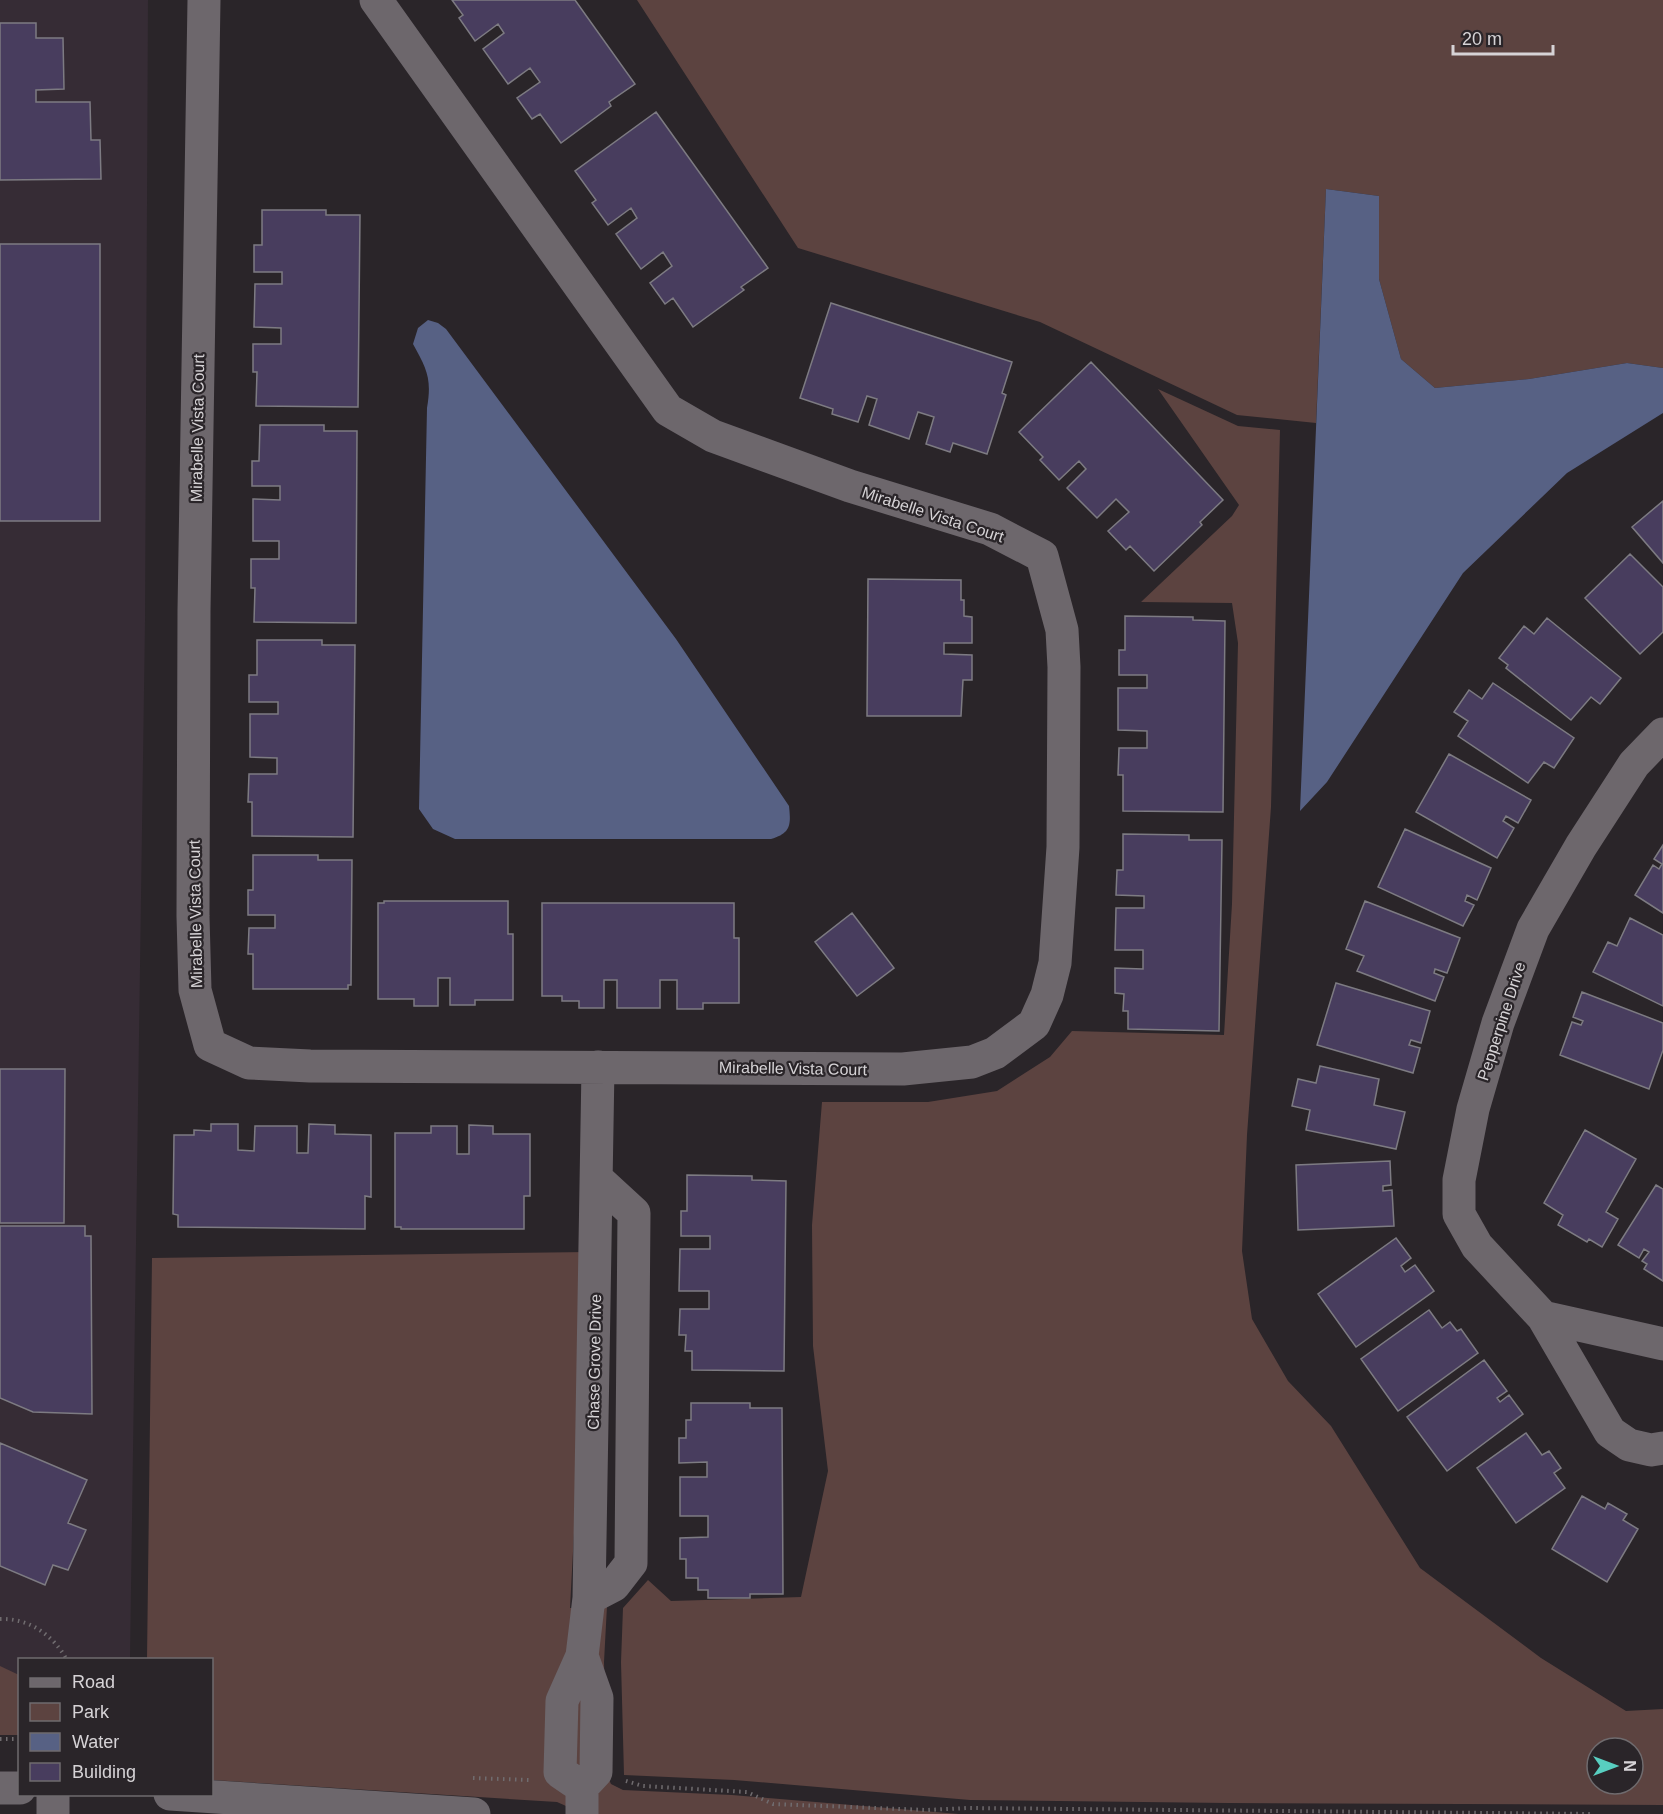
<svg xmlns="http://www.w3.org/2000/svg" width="1663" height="1814" viewBox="0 0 1663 1814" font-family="Helvetica,sans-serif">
	<rect width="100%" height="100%" fill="#2a2529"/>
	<!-- built -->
	<path fill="#362c35" d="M0,0H148L145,622L130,1659L20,1660L19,1735H0Z"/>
	<!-- green -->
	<path fill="#5c4340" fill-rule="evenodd" d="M637,0H1663V368L1627,363L1529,379L1435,388L1401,359L1379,279V196L1326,189L1316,423L1237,415L1040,322L798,248Z
		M1158,389L1238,426L1280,430L1271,807L1247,1135L1242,1251L1252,1319L1288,1381L1331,1426L1420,1568L1541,1658L1626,1711L1663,1709V1805L1227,1803L970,1800L734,1780L624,1775L621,1662L623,1608L648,1580L671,1601L801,1597L828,1471L813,1346L812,1225L822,1102H928L997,1091L1050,1057L1072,1031L1224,1035L1232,904L1238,643L1232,603L1141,602L1232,516L1239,505ZM1597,1748H1633V1784H1597Z
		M589,1252L570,1608L607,1606L604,1662L607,1775L611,1784L623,1790L732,1795L959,1814H584L557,1802L212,1780V1660H147L152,1258Z
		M0,1666L19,1675V1735H0Z"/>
	<!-- water -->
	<path fill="#576184" d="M1326,189L1379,196V279L1401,359L1435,388L1529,379L1627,363L1663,368V413L1567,473L1463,573L1327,782L1300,811Z
		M428,320L438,323L446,329L676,639L789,806C791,825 791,833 771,839H455L433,829L419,809L427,408C432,379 427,369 413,344L418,328Z"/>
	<!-- building -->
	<path fill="#483d5e" stroke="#7d7b82" stroke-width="1.5" d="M452,0H575L635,84L609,102L611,106L561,143L540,114L532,119L517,98L540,82L530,68L508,84L483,49L504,33L498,24L475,41L459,18L463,15Z
		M0,23H36V38H63L64,89L36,90V102H90L91,140H100L101,179L0,180Z
		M656,112L768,268L741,287L744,290L693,327L673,298L665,304L650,283L672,266L663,252L641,269L616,234L637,218L631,208L608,225L592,203L596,200L575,171Z
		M262,210H326V215H360L358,407L256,406L257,372H253V344H281V328L254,327L255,284H282V272H254V245H262Z
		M0,244H100V521H0Z
		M831,303L1012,362L1002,393L1006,395L987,454L953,443L950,452L926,444L934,417L918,412L909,439L869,425L877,399L867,396L858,422L832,414L833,409L800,398Z
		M1091,362L1223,500L1200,522L1202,525L1154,571L1130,546L1126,550L1108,531L1129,512L1116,499L1097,518L1067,488L1086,469L1079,461L1059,480L1040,460L1043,457L1019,432Z
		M260,425H324V431H357L356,623L254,622L255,588H251V559H279V541H253V499L280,500V486H252V461H259Z
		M1663,501V563L1632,527Z
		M1630,554L1663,587V632L1640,654L1585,598Z
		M868,579L961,580V600H964V616L972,617V643H944V654L972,655V680H963L961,716H867Z
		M1125,616L1193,617V620L1225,621L1223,812L1123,811V775H1118L1119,748H1147V731L1118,730V688H1147V675H1119V650H1125Z
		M1547,618L1621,678L1600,704L1591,697L1571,720L1506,668L1508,665L1499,658L1524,626L1534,634Z
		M257,640H322V645H355L353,837L252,836V802H248L249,774H277V758L250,757V714H278V702H249V675H257Z
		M1493,683L1574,738L1554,768L1544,762L1528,783L1458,736L1468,721L1454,712L1469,690L1482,699Z
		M1449,754L1531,800L1518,823L1506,816L1503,821L1514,828L1497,858L1416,812Z
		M1405,829L1491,868L1477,900L1467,895L1465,901L1474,905L1463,926L1378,887Z
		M1123,834L1189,835V840H1222L1219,1031L1128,1029V1011H1123L1124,994L1115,993V968L1143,969V950H1115L1116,908H1144V896L1116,895L1117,870H1123Z
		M1663,845V913L1635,895L1653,865L1659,869L1662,864L1654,859Z
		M253,855H318V860H352L351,985H348V989H253V954H248L249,928H275V915H248V890H253Z
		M384,901H508V934H513V1000H475V1005H450V978H438V1006H414V999H378V903H384Z
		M1365,901L1460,938L1447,973L1435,969L1434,973L1444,977L1435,1001L1357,971L1364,956L1346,949Z
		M542,903H734V938H739V1003H703V1009H677V980H660V1008H617V980H604V1008H579V1001H562V996H542Z
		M852,913L894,968L857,996L815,942Z
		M1630,918L1663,935V1006L1593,972L1608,942L1617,946Z
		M1336,983L1430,1011L1421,1043L1411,1040L1409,1045L1420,1048L1413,1073L1317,1045Z
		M1582,992L1663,1023V1050L1649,1089L1560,1055L1572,1022L1581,1025L1583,1021L1573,1017Z
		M1320,1066L1379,1079L1374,1105L1405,1112L1396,1149L1306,1130L1310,1110L1292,1106L1298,1079L1316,1083Z
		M0,1069H65L64,1223H0Z
		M211,1124H238V1150L254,1151L255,1126H297V1153H308L309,1124L335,1125V1134L371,1135V1197L365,1196V1229L178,1227V1215L173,1214L174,1135H194V1130L211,1131Z
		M469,1125L493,1126V1134H530V1196H524V1229H401V1227H395V1133H431V1126H457V1154H469Z
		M1585,1130L1636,1159L1606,1212L1618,1219L1602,1247L1589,1239L1587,1242L1558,1225L1563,1215L1544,1203Z
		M1390,1161L1391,1185L1383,1186V1191L1392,1190L1394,1226L1298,1230L1296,1165Z
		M687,1175L752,1176V1180L786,1181L784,1371L692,1370V1351H685L686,1335H679L680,1309H709V1291H679L680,1249H710V1236H681V1211H687Z
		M1656,1185L1663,1189V1281L1644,1269L1647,1264L1642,1261L1649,1252L1644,1249L1639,1258L1618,1245Z
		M0,1226H85V1236H91L92,1414L33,1412L0,1398Z
		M1396,1238L1411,1258L1401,1266L1405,1272L1415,1265L1434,1291L1356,1347L1318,1294Z
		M1429,1310L1442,1328L1450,1322L1457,1331L1461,1329L1478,1353L1398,1411L1361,1359Z
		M1484,1360L1507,1391L1497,1398L1500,1402L1509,1395L1523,1414L1447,1471L1407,1417Z
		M691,1403H750V1408H782L783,1594H750V1598H708V1590H698V1578H686V1559H680V1538L708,1537V1516H680V1477H707V1462L679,1463V1438H686V1420H691Z
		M1526,1433L1542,1455L1549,1451L1561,1468L1554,1473L1565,1488L1516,1523L1477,1468Z
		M0,1443L87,1480L68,1523L86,1530L68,1570L53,1565L45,1585L0,1566Z
		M1582,1496L1605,1509L1608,1503L1627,1514L1623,1520L1638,1529L1607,1582L1552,1549Z"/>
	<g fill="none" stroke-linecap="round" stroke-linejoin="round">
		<!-- path -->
		<path stroke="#706c6f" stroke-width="4" stroke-dasharray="1.5 4.5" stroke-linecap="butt" d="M0,1619C29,1618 53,1635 67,1660
			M0,1739H20
			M473,1778L529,1780
			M626,1781L643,1786L747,1792L773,1804L927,1810L968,1808L1593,1814"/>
		<!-- minor -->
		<path stroke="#6d676c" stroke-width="33" d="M204,0L194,611L193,916L195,990L210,1045L249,1063L310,1066L903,1069L972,1062L995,1053L1034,1024L1047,995L1055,963L1063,847L1064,667L1062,630L1042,556L990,529L850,486L713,436L668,410L376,0
			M1663,734L1634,764L1581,846L1533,929L1498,1023L1473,1109L1459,1180V1214L1477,1246L1543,1317L1610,1432L1629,1445L1651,1450L1663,1448
			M1543,1317L1663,1344
			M589,1598L614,1585L631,1563L634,1213L597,1179
			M582,1656L597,1698L596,1772L582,1787V1814
			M582,1787L560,1772L562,1701L582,1656L589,1598L598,1067
			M0,1788H20
			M170,1794L474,1814
			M53,1814V1794"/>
	</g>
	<g text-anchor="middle" stroke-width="4.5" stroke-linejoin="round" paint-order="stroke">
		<!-- street labels -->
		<g font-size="16" fill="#d6d3d6" stroke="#2a2529">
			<text transform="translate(197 428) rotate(-89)" y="6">Mirabelle Vista Court</text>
			<text transform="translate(933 514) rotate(18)" y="6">Mirabelle Vista Court</text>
			<text transform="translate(195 914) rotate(-91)" y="6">Mirabelle Vista Court</text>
			<text transform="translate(1501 1021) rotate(-72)" y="6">Pepperpine Drive</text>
			<text transform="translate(793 1068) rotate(1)" y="6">Mirabelle Vista Court</text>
			<text transform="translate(594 1362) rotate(-89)" y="6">Chase Grove Drive</text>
		</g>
	</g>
	<!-- legend -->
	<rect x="18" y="1658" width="195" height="138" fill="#2a2529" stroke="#6f6b6e" stroke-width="1.5"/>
	<rect x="30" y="1678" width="30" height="9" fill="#6d676c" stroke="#6f6b6e" stroke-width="1.5"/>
	<text x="72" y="1688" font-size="18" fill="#d6d3d6">Road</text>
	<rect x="30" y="1703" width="30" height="18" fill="#5c4340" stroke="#6f6b6e" stroke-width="1.5"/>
	<text x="72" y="1718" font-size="18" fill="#d6d3d6">Park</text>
	<rect x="30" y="1733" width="30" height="18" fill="#576184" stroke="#6f6b6e" stroke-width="1.5"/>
	<text x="72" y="1748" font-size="18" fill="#d6d3d6">Water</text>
	<rect x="30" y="1763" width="30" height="18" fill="#483d5e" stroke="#6f6b6e" stroke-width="1.5"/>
	<text x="72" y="1778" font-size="18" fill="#d6d3d6">Building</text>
	<!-- north arrow -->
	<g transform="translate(1615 1766) rotate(90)"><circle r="28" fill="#2a2529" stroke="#6f6b6e" stroke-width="1.5"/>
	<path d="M0-4.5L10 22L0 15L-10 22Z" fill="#58cec0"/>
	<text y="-9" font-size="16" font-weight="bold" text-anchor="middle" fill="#d6d3d6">N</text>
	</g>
	<!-- scale -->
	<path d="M1453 45v9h100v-9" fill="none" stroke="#d6d3d6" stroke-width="3"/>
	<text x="1462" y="45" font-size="18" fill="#d6d3d6" stroke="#2a2529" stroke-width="4.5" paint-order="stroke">20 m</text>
</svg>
